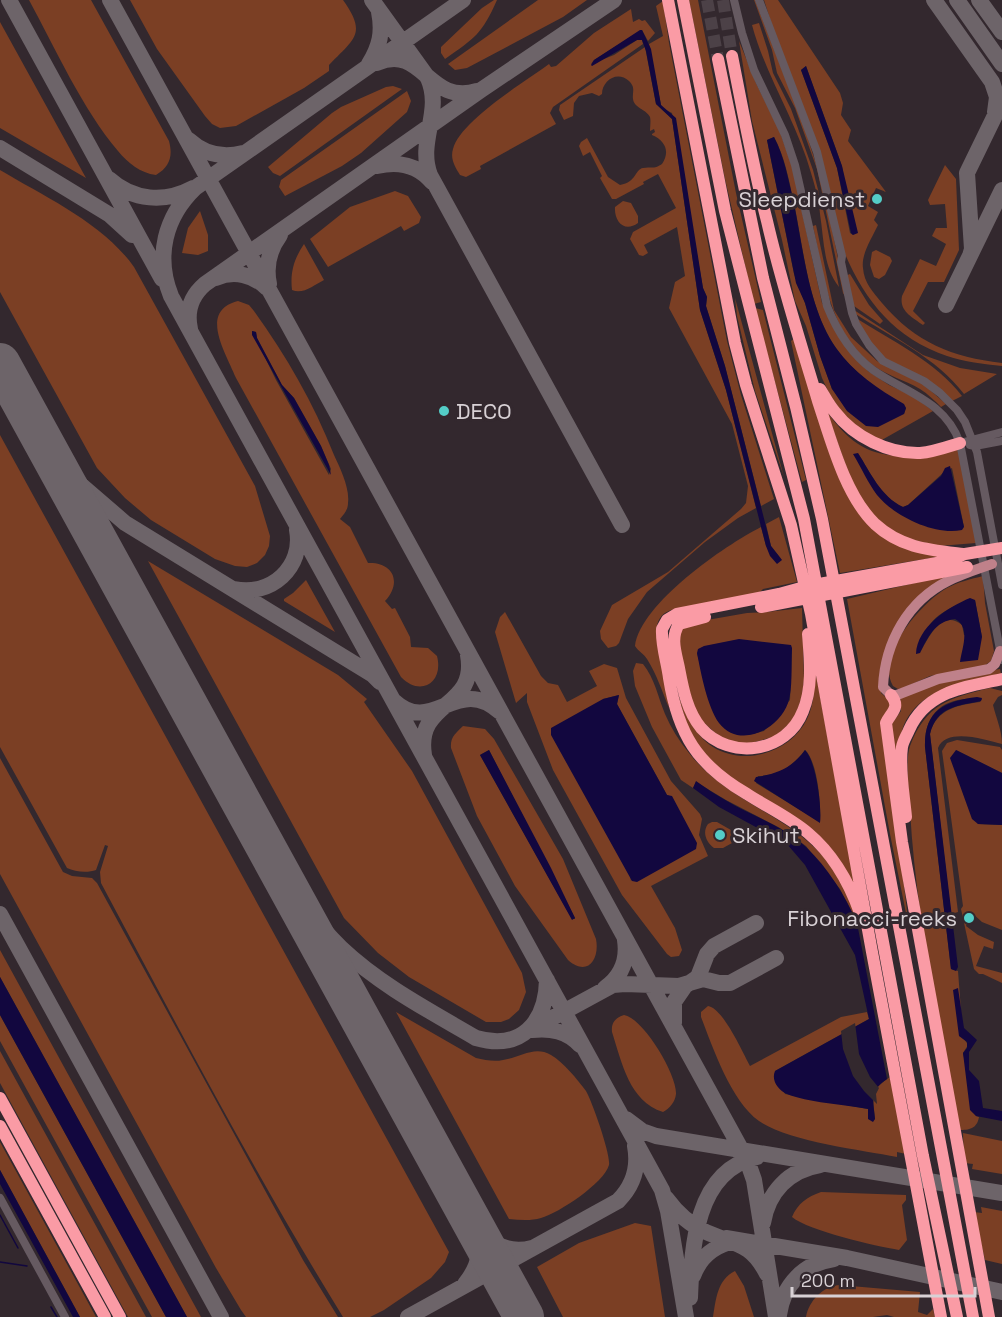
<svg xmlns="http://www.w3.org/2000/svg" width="1002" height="1317" viewBox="0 0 1002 1317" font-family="'Space Grotesk',sans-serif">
	<rect width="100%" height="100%" fill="#33282e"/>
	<!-- green -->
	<path fill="#7b3f24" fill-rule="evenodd" d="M29,0H91L169,141C173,156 170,167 156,175C140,173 128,163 118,151C83,110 55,48 29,0Z
		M130,0H343C367,34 355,38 329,65V71L304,88L236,126L220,128L212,124L205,116L157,49Z
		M494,0H497C482,34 475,38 445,59L441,53V47L482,8Z
		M538,0H587L563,17L467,68L455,70L448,64Z
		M689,0H698L736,193L761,302L754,304L725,179Z
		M754,0H755L815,155L830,219L846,298L843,293L817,169L795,108L777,73L772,50Z
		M764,0H778L840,93L843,103L841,115L851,130L848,141L886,192L876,188L868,206L878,212L874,220L878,225C872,238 861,254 863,268C864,283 873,292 882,303C916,343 952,357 1002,363V366C984,364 964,362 947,356C894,338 863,299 843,249ZM806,66L842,166L853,235L850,233L837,168L801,70Z
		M663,1L669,43L727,341L741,395L774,499L761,506L725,366L706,306L707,297L703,288L672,113L664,109L661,105L649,44L663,36L656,6Z
		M631,9L633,22L639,19L642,21L645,20L655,33L648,41L642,30L594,60L591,64L614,55L637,40H642L643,44L553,107L550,113L556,124L480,166L481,169L466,177L460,175C455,167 450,159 453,149C460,121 526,81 549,64L551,67L556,66L594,33Z
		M0,22L86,178L0,128Z
		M759,23L768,51L773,73L791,109L813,170L826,221L839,287C823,267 824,239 820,214C819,200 815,186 811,173C797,122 766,77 752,25Z
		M739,41L756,83L780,132L792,166L822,303L868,371L889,385L913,396L933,411L880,441L869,436L844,416L829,393L822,378L806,326L795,301L782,240L752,121ZM774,137C785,157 789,181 794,203C804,251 808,307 836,348C854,374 881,391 906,408L904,414L832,389L820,356L805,303L794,274L767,140Z
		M645,47L656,104L672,119L700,310L726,390L756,508L738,518L705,542L647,592L628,619L619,643L616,646L608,648L601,639L600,631L612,605L668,572L741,509L746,503L748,486L732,424L669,308L675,282L685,276L677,227L644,245L648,253L643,256L639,255L630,239L633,232L676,208L658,174L643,182L644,184L616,199H612L600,178L602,176L590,152L583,156L579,146L581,142L587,138L608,177L620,185C637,182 635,169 643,168C651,166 653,170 662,164C670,152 666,141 652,135V134L655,132L654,129L650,131C650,127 651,121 650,117C646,109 634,108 633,99C632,92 636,88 629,81C617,70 602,81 602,94L599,96L592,93L579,96L574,103L573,116L564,120L559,110L560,105Z
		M393,86L402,89L280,176L273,173L268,167L332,113L341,107L386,87Z
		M407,91L411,101L407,112L361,153L342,166L285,196L279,187L281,180Z
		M945,165L956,179L959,250L944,282H928L913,311L925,323L923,325C912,317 899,311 902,296L920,259L936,266L946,244L932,236L936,228H947L945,204L930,205L928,200Z
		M0,170C45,197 103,223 134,267L255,486L270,536L269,546L265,555L257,563L247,567L235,566L215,559L151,520L125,498L97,468L0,292Z
		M395,191L408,196L421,217L419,223L404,231L401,226L328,267L310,239L350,207Z
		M623,201L631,203L638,216V223C624,233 614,221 615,207Z
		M200,211L208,235V251L198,255L182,253L188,228Z
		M816,225L834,310L851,337L877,361L923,384L946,404L941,407C935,401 928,394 920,389C905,380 888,376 874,366C829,333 824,277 813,226Z
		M304,244L324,280C314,285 303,295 292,290C290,272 294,259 304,244Z
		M876,250L890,257L892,261L885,275L879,279L874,277L870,265L872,252Z
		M850,274L869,305L883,321L880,324L851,304L845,276Z
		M735,298L784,477L755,391L737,316Z
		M238,301L249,305L254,311C287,357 313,402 334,455C340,468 350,488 348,503C348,510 344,514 340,519L350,527L368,563C394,562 402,583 385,601L392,609L395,608L410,637L411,647L428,648L437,656C444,683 420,697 401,677L236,378C226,353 198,311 238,301ZM252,331L256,332L257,338L282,385L294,398L321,446L331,469L329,475L276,380Z
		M755,308L763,310L806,480L802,482Z
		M854,310L923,355L960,368L997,374L964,394C937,358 891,337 854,313Z
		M856,318C892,341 935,361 962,396L952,401L883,357L874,348Z
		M795,338L818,413L871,525L943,556L840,573L791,341Z
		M826,410C864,467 899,458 959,449L976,543L939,546L901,537L877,521L856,494ZM858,453C870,472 881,497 903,507L908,505L944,472L952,468L964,527L892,508L876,493Z
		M0,435L449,1252L445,1262L431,1278L384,1310L370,1317H343C256,1176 179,1029 101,883L100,872L108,846L105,845L96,870C88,873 75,872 67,868L0,747Z
		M779,517L797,582L763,589L759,593L671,610C660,614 657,621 656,632L669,708C662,691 657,675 647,659C644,654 638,651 635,646C641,603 724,546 761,527L766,546L782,560L771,546L766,524Z
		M148,561L338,675L367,699L364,702L412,771L522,973L526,992L519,1010L509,1019L501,1022H486L409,977L378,953L344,918Z
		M948,575L912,605L881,679V693L890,701L894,801L909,928L890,834L847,599Z
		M983,576L985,603L994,651L991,661L984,666L930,676L903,688L898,689L893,686C875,655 922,602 947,588C958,582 971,579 983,576ZM975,600L982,637L964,635L962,625C942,608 928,638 920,653C922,646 923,636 927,629C937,612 956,604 975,600Z
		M306,580L335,632L284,601V599L293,593Z
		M802,608L804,680L802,696L795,718L776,736L744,745L721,738L702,721L690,701L676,632L690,623L747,613L767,612ZM792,648L790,700L764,731L749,735L722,726L718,721L708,697L697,653Z
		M505,612L541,676L548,683L558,685L567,702L597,686L589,671L604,664L617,668L626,698L671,781L700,814L702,819L699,835L708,856L651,886L675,928L682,950L679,956L671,957L667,954L622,895L553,770L527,702V693L516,703L495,632L500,617ZM619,695L617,704L667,795L672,797L631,881L603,699Z
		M636,663L643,664C655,679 658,697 665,714C671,728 679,741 689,753C735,812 813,817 847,893C851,903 855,912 857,923L840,889L806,846L780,828L726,800L696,782L693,788L681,780L652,727L635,686L633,671Z
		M815,669L857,895L836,860L727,775L702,752L688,728L676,689C684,711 693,734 713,747C745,767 791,752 807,719C815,703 814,686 815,669ZM805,750C818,762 821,805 820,822L756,783L758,776C779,776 793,766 805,750Z
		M1000,669L1001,674C965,683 915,688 902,731C898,747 901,774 901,791L891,725L901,711L900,696L942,679Z
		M990,688L1002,691V695L998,697L993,705C996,718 1002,730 1002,744C985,740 947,727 938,748L958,912L951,914L930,734C936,709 958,705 980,702L982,699C947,696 924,710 925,747L951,969L958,971L963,1037L968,1045L963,1053L976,1116L979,1117C977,1129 969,1130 959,1130C940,1024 916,918 910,810C909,793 905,761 910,746C926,704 949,698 990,688Z
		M463,726L485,729L494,739L563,859L596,939C600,960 587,977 568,960L515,886L477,816L451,748C450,737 456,733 463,726ZM489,750L575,918V919H572L480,755Z
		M957,740L1000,747L1002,750V773L956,750L978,824L1002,825V930L982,922L971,912L966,926L978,935L994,942L993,949L984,946L976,966L1002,973V983L983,974H979L974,969L961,909L963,906L942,751L947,743Z
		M0,758L63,872L72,876L92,878L97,883L303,1260L338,1317H246L241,1310L216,1268L0,874Z
		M712,822H717L743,837L723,848H714C706,842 702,832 708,824Z
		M0,950L201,1317H187L0,977Z
		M708,1006C723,1008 743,1053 750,1066L841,1017L867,1012L869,1019L775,1071L785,1094L868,1109L873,1120L875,1119C873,1096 869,1091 890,1077L906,1154L897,1152V1157C861,1150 787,1141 759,1121C731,1101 713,1048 701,1017V1012Z
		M396,1012L476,1058C485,1060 494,1062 503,1060C520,1058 534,1045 551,1055C563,1062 578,1080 586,1091C592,1101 611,1155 609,1165C604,1183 559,1213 541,1218C531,1221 520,1220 509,1219Z
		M0,1015L166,1317H152L0,1041Z
		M624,1015C643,1018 677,1074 676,1094C675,1102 670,1108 663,1112C629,1101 622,1063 612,1032C611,1023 615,1018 624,1015Z
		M0,1051L146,1317H128L0,1083Z
		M963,1133L1002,1141V1174L972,1169L973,1164L964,1163Z
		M0,1142L96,1317H80L0,1170Z
		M821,1192L906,1195V1200L902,1205L907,1240L899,1250C876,1246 809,1231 792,1217C798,1203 807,1197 821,1192Z
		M981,1207L1002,1211V1264L985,1260L974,1212L982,1213Z
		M635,1223L651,1226L665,1317H563L537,1267L579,1243Z
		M735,1271L744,1286L754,1317H713C716,1299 717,1280 735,1271Z
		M839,1285L920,1292L918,1312L927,1315L933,1309L935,1317H894L887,1315L873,1317H806C809,1301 822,1287 839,1285Z"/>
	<!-- water -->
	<path fill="#12073f" d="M640,30H642L651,49L661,105L676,118L703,288L707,297L706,306L725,366L771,546L782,560L777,564L770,556L766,546L726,390L700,310L672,119L656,104L646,51L642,40H637L592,66L591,65L594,60Z
		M806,66L842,166L858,233L853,235L851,233L837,168L801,70Z
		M774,137C784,156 788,178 793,199C803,246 808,308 836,348C854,373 878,389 904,404L906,408L904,414L878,427L866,426L847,411L832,389L820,356L805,303L796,283L767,140Z
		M252,331L256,332L257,338L282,385L294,398L321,446L329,465L331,475L252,335Z
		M858,453C870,472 881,497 903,507L908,505L941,476L945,468L950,466L964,527L962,530C935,536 894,516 877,495C868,483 861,467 853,454Z
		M970,598L975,600L982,637L978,660L960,662C962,648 971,627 955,619C935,621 928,637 920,653L916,654C917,627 948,607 970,598Z
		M739,639L791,645L792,648C791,664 793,689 788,703C779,729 740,750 719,723C707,706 701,673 697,653L698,649L704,646Z
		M619,695L617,704L667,795L672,796L697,843L696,849L637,882L632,881L551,735V728L603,699Z
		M977,697L982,698L981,701C958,706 937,706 930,734L958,967L956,971L951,969L925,747C924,711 944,701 977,697Z
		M489,750L551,868L575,918L572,920L480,755Z
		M805,750C816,761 822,806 820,823L754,781L756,777C777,774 792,768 805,750Z
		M956,750L1002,773V825L978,824L972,819L950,758Z
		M696,781C706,788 716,795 727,801C752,816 784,826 806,847C828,868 845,895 857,923L887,1079C869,1091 873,1099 875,1119L873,1122L868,1119V1109C846,1105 806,1102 787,1094C778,1090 771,1080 775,1071L869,1019L855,955L805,865L787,844L719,807L693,788Z
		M0,977L187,1317H166L0,1015Z
		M958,988L964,1028L977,1040L969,1052V1070L979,1081L983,1108L1002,1111V1121L976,1116L970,1110L963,1053L967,1048V1042L959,1036L953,990Z
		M0,1170L80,1317H73L0,1184Z"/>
	<!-- pier -->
	<path fill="#33282e" d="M855,1023L859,1054L870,1077L879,1088L876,1094L877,1104L864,1091L853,1076L843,1049L841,1031Z"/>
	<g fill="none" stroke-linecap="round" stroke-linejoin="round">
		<!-- stream -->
		<path stroke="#12073f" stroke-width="1.5" d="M0,1215L18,1248
			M0,1262L27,1266
			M51,1307L57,1317"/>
		<!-- taxiway -->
		<path stroke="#6d6469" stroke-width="16" d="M9,0L162,279
			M110,0L747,1160L754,1180L776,1317
			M372,0L428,78C443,112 417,141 430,175L622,525
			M463,0L195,188C165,217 155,256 171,296L662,1190L668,1211L686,1317
			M934,0L992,82L997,97L995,112
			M957,0L1002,64
			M979,0L1002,32
			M377,63C423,43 428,106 477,91
			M369,64C380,46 383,32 379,12
			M189,140C204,154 223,158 243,153
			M0,148L110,215L132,235
			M377,166C398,161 418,165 432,182
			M109,179C133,201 165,203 193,188
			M970,256L972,249L967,173L1002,101
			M216,278C234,270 254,275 267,288
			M269,284C265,265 269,250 280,235
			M946,305L1002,190
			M190,329C186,311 191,296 205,284L481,90L614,0
			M36,429L81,485L125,523L373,675L380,682
			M234,589C271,597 304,567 297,530
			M394,701C432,737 458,673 500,712
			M424,755C415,700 478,709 468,655
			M273,860C293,891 314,922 341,948C380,985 430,1011 476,1038C521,1051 546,1023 547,980
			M0,914L221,1317
			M605,988C622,976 628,960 625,940
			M674,1023V1002L685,986L698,977L707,954L714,946L756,923
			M532,1029L613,985L625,984L679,986L703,979L719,983H730L776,958
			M532,1030C551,1028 567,1031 580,1045
			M626,1119L642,1131L656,1136L1002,1193
			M666,1198C677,1213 690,1225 706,1232C735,1245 751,1242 767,1274
			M763,1223C768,1192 789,1170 820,1165
			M476,1227C490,1244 509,1254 532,1248
			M726,1238L847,1258L1002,1292
			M693,1276C700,1257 715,1245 735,1241
			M465,1284C481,1264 483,1247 473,1224
			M690,1298C692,1247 695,1171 757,1157
			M779,1315C783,1285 804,1263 834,1259
			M408,1317L618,1201C633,1186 639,1167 635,1146"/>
		<!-- runway -->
		<path stroke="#6d6469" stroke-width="40" d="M0,363L524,1317"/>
		<!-- highway-tunnel -->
		<path stroke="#4c4147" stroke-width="12" stroke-dasharray="12 6" stroke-linecap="butt" d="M707,0L718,59
			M723,0L732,56"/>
		<!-- minor -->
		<path stroke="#665a61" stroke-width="8" d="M734,0L742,33L754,70L785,135L795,165L827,306C837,331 851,354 873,370C906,393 945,401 960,443L1002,660
			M759,0L817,152L842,256L841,262L852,313L856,324L869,345L883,361L924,381L940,393L957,410L965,422L977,452L1002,585
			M960,443L1002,432
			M970,445L975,446L1002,441
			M0,1198L65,1317"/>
		<!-- major -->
		<path stroke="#bf818a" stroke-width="10" d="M992,564C978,569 962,574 948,581C908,601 885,642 883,687L891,695H897L938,679L989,669L995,664L1000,651"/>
		<!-- highway -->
		<path stroke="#fa9ba5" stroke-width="12" d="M668,0L735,343L746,385L791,525L811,614L872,952L941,1317
			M683,0L725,211L804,519L923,1156L957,1317
			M732,56C743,111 753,167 767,221C781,282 800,341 818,401C831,440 845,495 875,524C901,548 930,550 963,554
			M718,59L763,278L796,407L822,519L973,1317
			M820,389C825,397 829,405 835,412C854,437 889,454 920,453C934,452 947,447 960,443
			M761,607L967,567
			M705,617L679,624C670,638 676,653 679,668C683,689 687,711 701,728C730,761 787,753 803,711C813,687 810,660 808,634
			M891,695C901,708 891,712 886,723L902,842L989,1317
			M906,817C904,795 899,769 902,747C903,741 907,735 909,730C926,691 965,687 1002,679
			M860,913C849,882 833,854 808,833C789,817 767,807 747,794C697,765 678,734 669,678C667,662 661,645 662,629L667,620L677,614L779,594L808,586L948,561L965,554L1002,548
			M0,1098L120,1317
			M0,1126L105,1317"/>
	</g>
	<!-- markers -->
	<g fill="#54cdc7" stroke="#33282e" stroke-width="2">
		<circle cx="877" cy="199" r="6"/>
		<circle cx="444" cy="411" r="6"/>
		<circle cx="720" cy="835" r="6"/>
		<circle cx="969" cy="918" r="6"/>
	</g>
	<g text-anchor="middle" stroke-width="6" stroke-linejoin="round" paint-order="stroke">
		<!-- poi labels -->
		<g font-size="22" fill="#d8d1d5" stroke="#33282e" text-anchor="end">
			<text x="865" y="207">Sleepdienst</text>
			<text x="456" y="419" text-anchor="start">DECO</text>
			<text x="732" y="843" text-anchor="start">Skihut</text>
			<text x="957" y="926">Fibonacci-reeks</text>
		</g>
	</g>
	<!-- scale -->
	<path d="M792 1287v9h183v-9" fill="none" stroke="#d8d1d5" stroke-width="3"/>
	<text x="801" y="1287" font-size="18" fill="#d8d1d5" stroke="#33282e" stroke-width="4.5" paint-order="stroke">200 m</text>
</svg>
